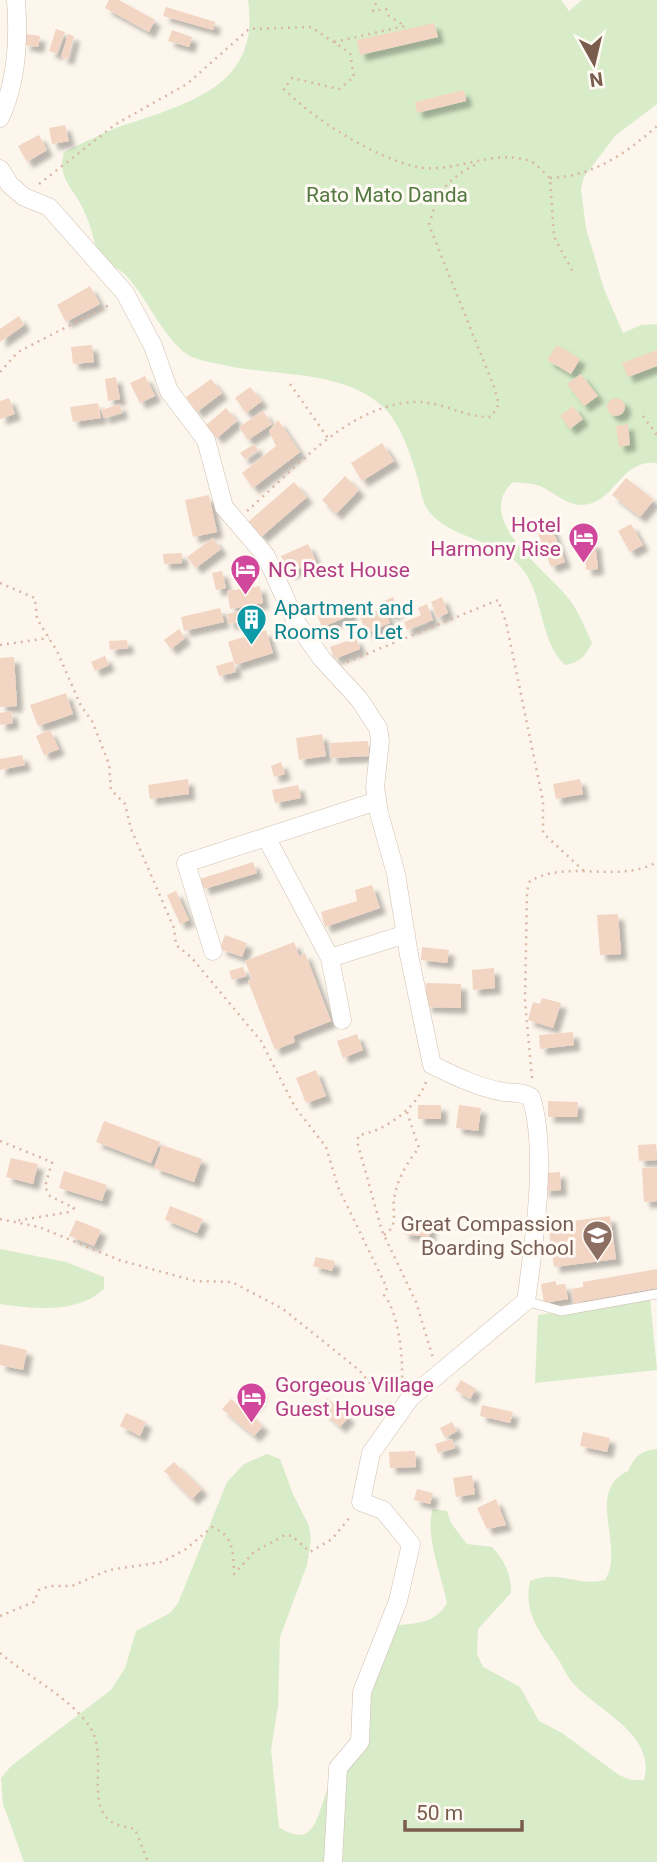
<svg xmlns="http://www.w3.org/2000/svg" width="657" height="1862" viewBox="0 0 657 1862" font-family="Roboto,sans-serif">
	<defs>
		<filter id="shadow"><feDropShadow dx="6" dy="6" stdDeviation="2" flood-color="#0004"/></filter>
	</defs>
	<rect width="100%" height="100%" fill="#fdf6ec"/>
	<!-- green -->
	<path fill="#d8ecc9" d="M248,0H561L569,11L582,0H657V104L615,136L584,177L581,189L586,228L604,289L623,333L641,325L657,324V463C618,459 616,506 579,505C565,504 552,491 540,486C531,483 522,483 513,482C472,519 547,570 569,599C579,612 585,628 592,643C585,656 580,663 565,665C538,640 545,593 519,565C493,537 446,539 426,507C421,498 420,486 417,476C410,453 400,422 382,406C340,368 270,377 219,364C209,362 197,360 188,355C162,338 143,289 122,272C115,267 106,264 99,259C95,243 91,226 84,211C75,189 56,179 64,152C80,144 97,136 113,129C180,105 262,91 248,0Z
		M0,1249L66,1262L104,1277V1289C77,1314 34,1309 0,1304Z
		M650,1299L657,1370L535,1383L538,1315Z
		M657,1449V1862H24L3,1804L1,1778L11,1766L111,1690L125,1668L136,1631L170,1613L178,1603L227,1482L244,1464L267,1454L280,1459L293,1494L309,1526L311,1539L307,1565L280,1637L278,1706L271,1750L279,1827C314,1850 317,1817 326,1793C331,1779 343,1769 349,1755C356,1736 360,1707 362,1686C364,1677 362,1667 365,1659C372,1645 390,1637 399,1625C420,1623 436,1622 447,1603C442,1577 424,1532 433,1509L447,1511L451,1523L467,1544L492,1547C505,1561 511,1574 511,1593L478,1629L477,1654L483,1667L520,1687L539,1721L562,1733L619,1775L631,1780H644C657,1734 596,1710 572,1682C566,1675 563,1666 558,1659C541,1633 523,1614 530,1581C557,1569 578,1587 605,1580C626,1546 584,1492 628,1471C635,1456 640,1451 657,1449Z"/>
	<!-- building -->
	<path fill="#f3d5c3" filter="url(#shadow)" d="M109,0H119L155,20L149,32L105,8Z
		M166,7L215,22L213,30L163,16Z
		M434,23L438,37L360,55L357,40Z
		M56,29L65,32L57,54L49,51Z
		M172,30L192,37L189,47L168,41Z
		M26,34L40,36L38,47L24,45Z
		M68,34L74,36L68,59L61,57Z
		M464,90L466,101L417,113L415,102Z
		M65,125L69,141L52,144L49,128Z
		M39,135L47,150L27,162L18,146Z
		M90,286L100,304L66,322L57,305Z
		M19,316L24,325L0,342V329Z
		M92,345L94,362L73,364L71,347Z
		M557,345L580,359L571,374L547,360Z
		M657,350V366L628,377L622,363Z
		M581,374L598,396L584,406L567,384Z
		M145,376L155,396L140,403L130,383Z
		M116,377L120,399L108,401L105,379Z
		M211,379L222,393L197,412L186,397Z
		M250,387L262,401L246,413L235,398Z
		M607 407a9 9 0 1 1 18 0a9 9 0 1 1-18 0Z
		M9,398L15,414L0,419V401Z
		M98,403L101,418L73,422L70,407Z
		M120,404L122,413L104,418L101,410Z
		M573,406L583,419L570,429L560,416Z
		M226,408L237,421L217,438L206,425Z
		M263,411L272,424L248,440L239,427Z
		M278,420L300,452L253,488L242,473L276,446L269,431Z
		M628,424L630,445L619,447L616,426Z
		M382,443L394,461L362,481L351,463Z
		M254,444L258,450L245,459L240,453Z
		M345,476L359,490L336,514L322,500Z
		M626,478L654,500L640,517L612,495Z
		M294,482L307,497L261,537L248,522Z
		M209,495L217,532L193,537L185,500Z
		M548,518L565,562L551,567L534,523Z
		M631,524L643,545L630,552L618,531Z
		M213,538L221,549L196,568L187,557Z
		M595,542L598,569L586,570L584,543Z
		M308,544L316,561L289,573L281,556Z
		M182,553V563L164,564L163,554Z
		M222,571L226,588L216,590L212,573Z
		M260,586L263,603L230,609L227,591Z
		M393,597L399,611L390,615L384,601Z
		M442,597L448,613L437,618L431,602Z
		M346,602L352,615L322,627L317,615Z
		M427,604L433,620L407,630L404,622L421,615L418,608Z
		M220,608L224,622L184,631L181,617Z
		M384,608L390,623L367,633L360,618Z
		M244,610L246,620L229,624L227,614Z
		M179,629L185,638L171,649L164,640Z
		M266,630L273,653L235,665L228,642Z
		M356,638L360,649L334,659L330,647Z
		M127,640L128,648L110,650L109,641Z
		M105,656L109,665L95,671L91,662Z
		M14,657L17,706L0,707V658Z
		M233,661L236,672L219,676L216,666Z
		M66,693L73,714L38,726L30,705Z
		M11,711L13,723L0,725V713Z
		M50,730L59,749L44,755L36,736Z
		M322,734L326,756L299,760L296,738Z
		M368,741L369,756L331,758L330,743Z
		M22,755L25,765L0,770V759Z
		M281,762L285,774L274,777L271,766Z
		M188,779L189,794L150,799L148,785Z
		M580,779L583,794L556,799L553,784Z
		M298,785L301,798L275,803L272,790Z
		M253,862L257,873L204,889L200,879Z
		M372,885L380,908L325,927L321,912L357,901L355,890Z
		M176,891L189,920L180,924L167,895Z
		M618,914L621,954L600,955L597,915Z
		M225,935L247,943L242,957L220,949Z
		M294,942L299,956L305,953L331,1021L293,1036L295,1042L275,1050L248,981L252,979L245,961Z
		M422,947L449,950L447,963L421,960Z
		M243,967L246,976L232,980L229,971Z
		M494,968L495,988L473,990L472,970Z
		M426,983L461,984V1008L426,1007Z
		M542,998L561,1003L553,1028L528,1020L533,1002L540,1004Z
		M573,1032L574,1045L540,1049L539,1035Z
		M357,1034L363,1050L343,1058L337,1041Z
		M316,1070L326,1096L306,1103L296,1078Z
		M548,1101L578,1102L577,1117H548Z
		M418,1105H441V1119H418Z
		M459,1105L481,1108L478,1131L456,1128Z
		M104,1121L160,1142L151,1163L96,1142Z
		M656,1144L657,1160L639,1161L638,1145Z
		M162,1145L202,1159L194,1182L154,1168Z
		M11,1158L38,1164L33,1184L6,1177Z
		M657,1167V1201L644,1202L642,1168Z
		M64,1171L107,1185L102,1201L59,1188Z
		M560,1172L561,1190L543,1191L546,1173Z
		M170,1206L203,1219L197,1233L165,1220Z
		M610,1216L616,1259L554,1267L548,1224Z
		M76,1220L101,1230L94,1246L69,1236Z
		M405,1220L431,1224L429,1237L403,1234Z
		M316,1257L335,1261L332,1271L313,1266Z
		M657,1269V1288L574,1303L571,1289L583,1287V1282Z
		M556,1281V1285L565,1284L568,1299L544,1303L541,1284Z
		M0,1344L27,1350L23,1370L0,1365Z
		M461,1380L476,1389L470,1399L455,1390Z
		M244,1383L261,1391L254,1406L237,1394Z
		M327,1398L349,1417L340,1427L319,1408Z
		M231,1399L263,1426L254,1436L222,1409Z
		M482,1405L513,1412L510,1423L480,1416Z
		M126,1413L146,1422L140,1436L120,1426Z
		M452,1422L457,1431L445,1438L440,1428Z
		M583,1432L610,1438L607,1452L580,1446Z
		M452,1439L455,1448L438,1453L435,1444Z
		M415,1451L416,1467L390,1468L389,1452Z
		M174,1462L202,1489L192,1499L164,1471Z
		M472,1475L475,1494L456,1497L453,1478Z
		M417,1489L433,1493L430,1504L414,1500Z
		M496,1499L506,1525L487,1529L477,1508Z"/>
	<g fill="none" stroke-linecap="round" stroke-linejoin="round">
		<defs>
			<path id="service" d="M526,1301L561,1311L657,1294"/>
			<path id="minor" d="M0,118C17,82 19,39 16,0
				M0,169L10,185L24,197L49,207L125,293L153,346L169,391L206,440L224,507L266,556L296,622L322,659L359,699L378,728L380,741L375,787L379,813L396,874L409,955L432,1065C455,1076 479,1088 504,1092C515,1093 522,1092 531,1097C548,1151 534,1244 526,1301L410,1398L371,1453L361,1502L383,1510L411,1544L398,1601L362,1692L360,1742L338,1768L333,1862
				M266,837L330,958L342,1020
				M213,951L186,863L377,801
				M330,958L406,934"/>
		</defs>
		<!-- service casing -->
		<use href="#service" stroke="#d1beb0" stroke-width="10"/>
		<!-- minor casing -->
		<use href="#minor" stroke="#d1beb0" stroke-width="19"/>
		<!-- path -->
		<path stroke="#d9b8a5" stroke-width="2.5" stroke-dasharray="2 5" stroke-linecap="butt" d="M334,42L405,26L389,16L386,9L373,11L377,0
			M550,178C594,176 625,154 657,126
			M39,184L116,124L187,84L249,29L311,27L350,53L354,77L339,89L292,78L284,89C313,119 375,158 417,167C454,174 494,148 530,161C537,164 544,173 550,178L554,237L573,272
			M0,372L18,352L111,304
			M290,384L328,438
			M643,416L657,435
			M247,511C294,470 346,407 412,402C441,400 464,418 491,417L499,404L494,387L429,225C439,190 446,179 479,163
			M0,583L35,598L37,619L57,651L81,706L92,721L109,764L111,790L125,804L131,829L174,928L176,945L191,957L261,1041L295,1107L326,1147L338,1187L387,1288L384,1295C399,1313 403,1358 402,1381
			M0,645L49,638
			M347,662L498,600L506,622L543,801V833L585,872
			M532,1078L525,1001L527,891L530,881C569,859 618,884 657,862
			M426,1082C417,1108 385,1131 359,1135L357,1141L382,1231L416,1302L433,1358
			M0,1141L52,1162L45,1187L50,1196L74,1208L69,1212L15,1221
			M0,1219L39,1227L119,1260L195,1281L232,1282L283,1309L359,1370L374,1388L392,1395
			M384,1235C399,1226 392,1213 394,1199C397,1180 407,1162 419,1148L406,1109
			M0,1616L34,1602L39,1590L50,1586H72L109,1570L162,1562L186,1549L212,1527C235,1536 233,1554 234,1574L254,1552L285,1535L292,1536L310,1552L332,1539L352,1515
			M0,1653C28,1677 65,1694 88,1724C110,1754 85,1800 110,1821C117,1826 127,1827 135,1829L148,1862"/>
		<!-- service -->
		<use href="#service" stroke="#fff" stroke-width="9"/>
		<!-- minor -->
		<use href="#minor" stroke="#fff" stroke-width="18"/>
	</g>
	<!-- icons -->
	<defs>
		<symbol id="hotel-pin" viewBox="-11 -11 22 30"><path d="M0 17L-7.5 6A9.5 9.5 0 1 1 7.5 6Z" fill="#d1479c" stroke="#fffaf3"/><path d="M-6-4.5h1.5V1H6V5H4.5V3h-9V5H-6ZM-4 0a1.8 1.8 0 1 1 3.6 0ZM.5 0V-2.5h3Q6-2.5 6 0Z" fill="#fff"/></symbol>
		<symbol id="building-pin" viewBox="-11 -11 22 30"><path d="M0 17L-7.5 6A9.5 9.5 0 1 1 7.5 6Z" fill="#0f9aa8" stroke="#fffaf3"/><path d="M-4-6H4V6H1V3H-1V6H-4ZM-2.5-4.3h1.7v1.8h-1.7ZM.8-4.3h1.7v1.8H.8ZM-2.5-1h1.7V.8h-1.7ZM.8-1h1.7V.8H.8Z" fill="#fff"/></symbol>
		<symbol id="school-pin" viewBox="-11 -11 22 30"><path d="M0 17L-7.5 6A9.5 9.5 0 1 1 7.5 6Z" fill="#8d6e63" stroke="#fffaf3"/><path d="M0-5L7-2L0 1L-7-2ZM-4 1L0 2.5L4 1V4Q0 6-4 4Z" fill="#fff"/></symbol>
	</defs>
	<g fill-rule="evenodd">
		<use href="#hotel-pin" x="566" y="520" width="35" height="47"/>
		<use href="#hotel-pin" x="228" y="552" width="35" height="47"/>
		<use href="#building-pin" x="234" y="602" width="35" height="47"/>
		<use href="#school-pin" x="580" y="1218" width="35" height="47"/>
		<use href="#hotel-pin" x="234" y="1380" width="35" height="47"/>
	</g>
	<g text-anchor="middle" stroke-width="6" stroke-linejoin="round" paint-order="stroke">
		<!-- park labels -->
		<g font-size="21" fill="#537a41" stroke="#fffaf3">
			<text x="387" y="202">Rato Mato Danda</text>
		</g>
		<!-- hotel labels -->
		<g font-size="21" fill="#b23c85" stroke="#fffaf3" text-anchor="start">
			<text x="561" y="532" text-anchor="end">Hotel<tspan x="561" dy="24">Harmony Rise</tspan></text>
			<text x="268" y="577">NG Rest House</text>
			<text x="275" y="1392">Gorgeous Village<tspan x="275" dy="24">Guest House</tspan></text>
		</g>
		<!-- culture labels -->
		<g font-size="21" fill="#0d838f" stroke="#fffaf3" text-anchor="start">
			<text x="274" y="615">Apartment and<tspan x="274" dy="24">Rooms To Let</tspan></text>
		</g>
		<!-- education labels -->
		<g font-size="21" fill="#785e54" stroke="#fffaf3" text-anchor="end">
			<text x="574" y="1231">Great Compassion<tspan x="574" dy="24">Boarding School</tspan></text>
		</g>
	</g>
	<!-- north arrow -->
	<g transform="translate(594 63) rotate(172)" stroke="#fffaf3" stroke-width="5" paint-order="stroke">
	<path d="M0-5L12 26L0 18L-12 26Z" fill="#7a5c4d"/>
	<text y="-10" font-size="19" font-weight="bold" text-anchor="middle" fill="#7a5c4d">N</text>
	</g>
	<!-- scale -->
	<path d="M405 1820v10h117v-10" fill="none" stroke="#7a5c4d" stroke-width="3.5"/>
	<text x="416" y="1820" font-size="21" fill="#7a5c4d" stroke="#fffaf3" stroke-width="5" paint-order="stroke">50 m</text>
</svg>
